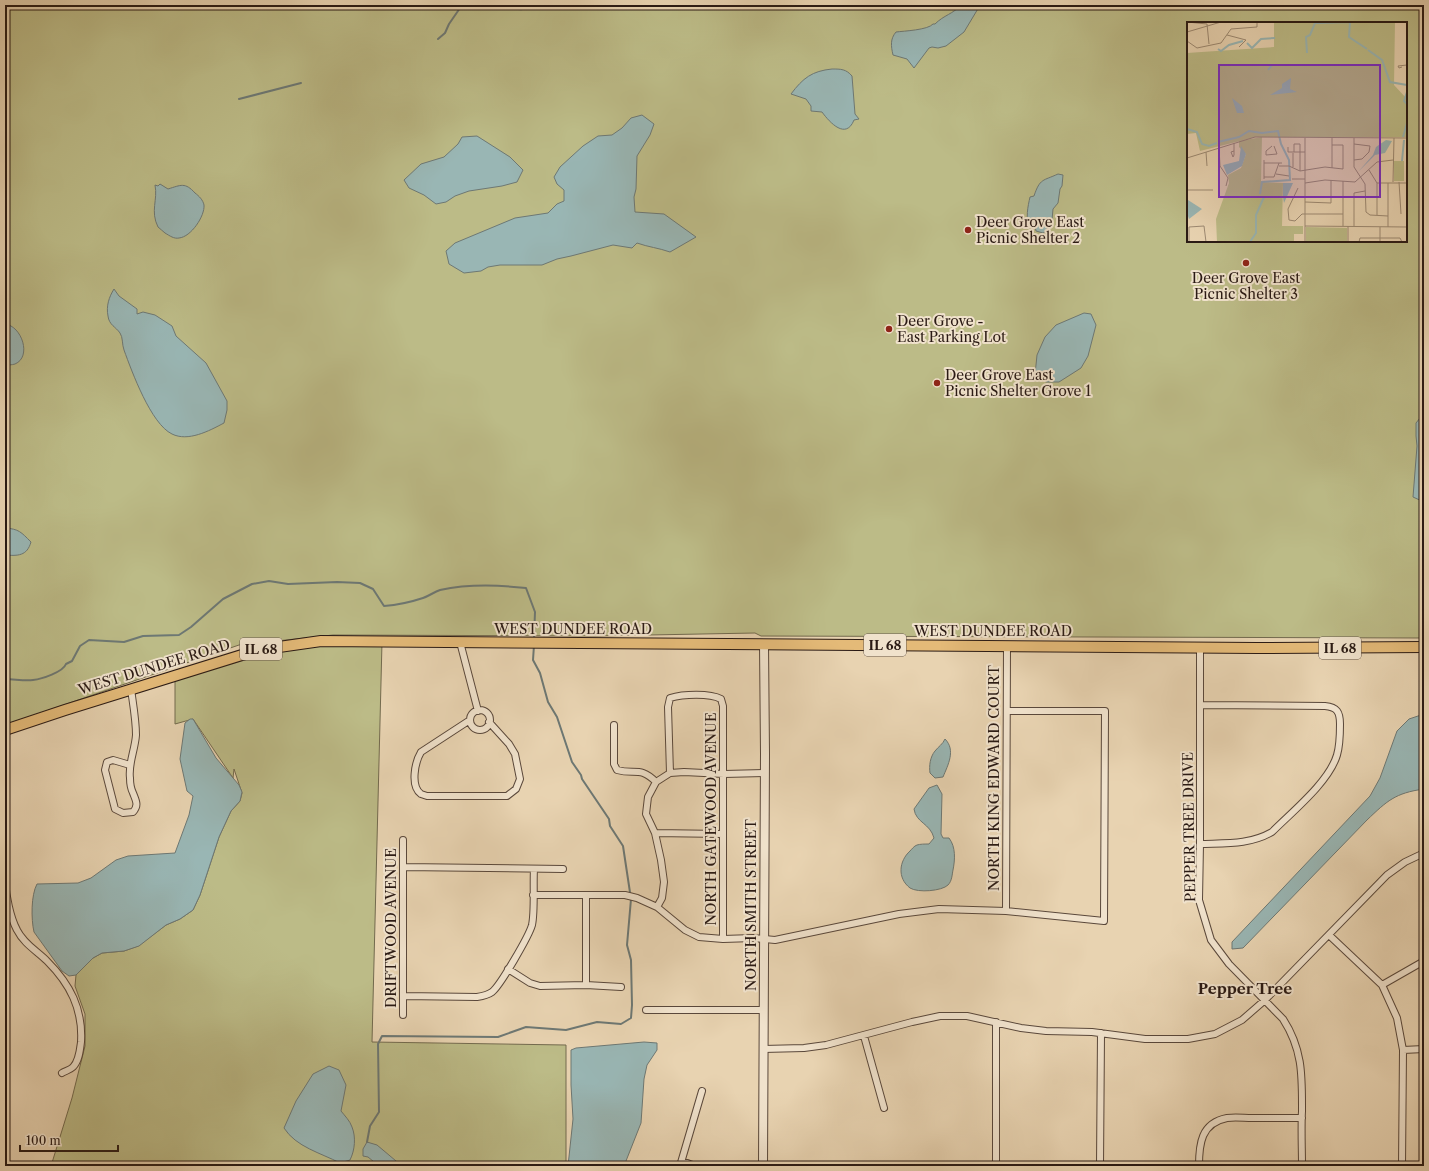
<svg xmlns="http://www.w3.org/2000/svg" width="1429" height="1171" viewBox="0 0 1429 1171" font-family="'Libre Caslon Text',serif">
	<rect width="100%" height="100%" fill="#e8d3b1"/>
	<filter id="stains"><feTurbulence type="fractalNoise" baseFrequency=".005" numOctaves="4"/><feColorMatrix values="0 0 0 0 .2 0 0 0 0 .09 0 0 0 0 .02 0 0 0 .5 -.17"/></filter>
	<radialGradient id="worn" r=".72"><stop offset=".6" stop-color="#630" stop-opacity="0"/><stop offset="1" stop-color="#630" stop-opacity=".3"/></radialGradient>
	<!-- green -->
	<path fill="#bcbb87" stroke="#736a4e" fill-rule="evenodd" d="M5,5H1424V638L761,636L755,633L595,636L333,635L239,645L5,725ZM1188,23H1406V241H1188Z
		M382,642L372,1042L566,1045V1166H51L72,1098L85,1046V1014L75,986L76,975L93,958L102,953L124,951L138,946L166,925L180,919L193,910L200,895L219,837L231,811L240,801L242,793L234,769L233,778L193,719L175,724V675L294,645Z"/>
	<!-- water -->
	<path fill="#99b6b4" stroke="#6d7874" d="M961,5H978L979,7L964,32L946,46L938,48L932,47L929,48L914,68L907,59L893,55C891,46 890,39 896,32C904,31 928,30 933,24H935C944,15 953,14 961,5Z
		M832,69C841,69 846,69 852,76L855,114L859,119L854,120C846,140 830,123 822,112L811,111V106L806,99L791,94C803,78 812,71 832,69Z
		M642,115L654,124L650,135L637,156L636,189L634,197L635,212L664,214L696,237L670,252C659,248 648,247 637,243L632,248L613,245L571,256L557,259L542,265H500L488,267L481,271L464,273L449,264L446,251L455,243L515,218L548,213L557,204L564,201V190L557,184L554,177L560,167L583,146L598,136L612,135L622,128L631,118Z
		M477,136L510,157L523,170L517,182L502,186L469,191L455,196L446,202L436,204L424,195L409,188L404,180L421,164L444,157L458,144L462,137Z
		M1058,174L1063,175L1062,186L1060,189L1058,203L1053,209L1052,220L1045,232L1043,233L1036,231L1035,226L1030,227C1025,219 1028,206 1030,197L1034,196C1040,178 1043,181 1058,174Z
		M160,184L168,189C181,185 185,182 195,193C199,196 203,200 204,205C205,216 191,237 179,238C174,239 170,236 165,233C163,231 160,229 158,227C150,211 158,200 155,185L158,186Z
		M114,289L119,296L137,309V314L143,312L155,315L172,326L176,336L206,363L227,401V410L224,423C209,431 188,442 172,434C151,424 132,372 124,350C122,345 123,337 120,333C116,327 109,325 108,316C106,306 109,297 114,289Z
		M1084,313L1091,314L1096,325L1088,356L1081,368L1059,382H1046L1035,375L1037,355L1045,337L1056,325Z
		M5,324C22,326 32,357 15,364C12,365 8,365 5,365Z
		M1424,413V502L1413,497L1417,446L1416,436V423Z
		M5,528C19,529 21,532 31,542C27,556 18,556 5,555Z
		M1424,714V789C1395,793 1387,801 1367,820L1243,948L1232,949V942L1370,796L1380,778L1397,731L1409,719Z
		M190,719H193L216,758L239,785L242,792L240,801L231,811L219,837L200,895L193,910L180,919L166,925L139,946L124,951L102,953L93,958L76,975L69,976L62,971L34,932C31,919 31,895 37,884L78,883L91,878L116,860L128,856L175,853L189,815L193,796L187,791L180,759L185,723Z
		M945,739C956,750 948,765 943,777L935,778L930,773C929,766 930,757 935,751C938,747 943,744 945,739Z
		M937,785L942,794L941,834L943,838H949C956,847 955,860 953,870C952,875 952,881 948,885C942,891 918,893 910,888C897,878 899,861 910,851C912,849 914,846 917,845C920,844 925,844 929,844L934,838C930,823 916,823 914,809L929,788Z
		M644,1042L657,1043V1050L647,1065L644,1079L641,1123L624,1166H568L573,1119L571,1085V1050L576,1048Z
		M329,1066L339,1070L346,1085L341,1111C345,1116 350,1121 352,1127C356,1137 355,1150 350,1160L340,1163C321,1153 296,1147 284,1128L296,1101L313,1074Z
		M367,1142L377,1145L402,1166H379L368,1157L363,1156V1149Z"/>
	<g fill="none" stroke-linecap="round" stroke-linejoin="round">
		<!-- stream -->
		<path stroke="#6d7874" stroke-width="2" d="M508,5C516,10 525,11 534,5
			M438,39L445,33L449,24L460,8L465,5
			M239,99L301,83
			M5,679C14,679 24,681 33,680C42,679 63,672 66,664L72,661L80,646L89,640L124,642L143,636L179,635L191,627L223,599L252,584L269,581L288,584L337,582L360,583L373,589L384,606C397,605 411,602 423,598C429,596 434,592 440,590C468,584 499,585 526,588L535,612L534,638
			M367,1142L370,1126L379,1112L378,1044L382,1036L498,1037L526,1027L566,1030L597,1022L621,1024L631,1018L632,1005L631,960L627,945L631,899L623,846L610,826L609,819L582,779L581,775L572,762L557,717L548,702L540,673L533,660L534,645"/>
		<defs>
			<path id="minor" d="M460,642L478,711
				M1200,647V844L1199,900L1211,940L1229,964L1283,1019C1303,1050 1302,1076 1302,1111C1301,1129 1302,1148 1302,1166
				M1200,705L1325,706C1337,707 1340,712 1340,724C1340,734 1340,745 1337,755C1329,782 1293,811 1272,832C1249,845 1226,843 1200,844
				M470 720a10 10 0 1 1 20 0a10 10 0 1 1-20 0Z
				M470,720L421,752C415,762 410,786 421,794C421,794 427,796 427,796H507L516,789L520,779L515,754L509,744L489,722
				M614,725V764L617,770C635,775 640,766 656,782
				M130,765L113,760L107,762L105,770L115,809L123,813L133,812C139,805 136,801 133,793C131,789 130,783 130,778C128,764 135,750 136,735C136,720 133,704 131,689
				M670,773L668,707L670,698C683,694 710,693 721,699L723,706V939
				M656,782L648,797L646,814L655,833L661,860L664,882L662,898L657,907
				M656,782L670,773L684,772L724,774L764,773
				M655,833L723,834
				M403,840V1015
				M403,867L563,869
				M5,881C6,895 10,917 17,930C24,944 37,951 47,961C70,984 83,1009 81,1042C80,1050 79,1061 73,1067C70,1070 65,1071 62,1073
				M533,895H625L637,898L657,907L685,930L699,937L723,939L753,938L775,940L899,914L939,909L1006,911L1104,921L1105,711H1007
				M586,895V985
				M1006,911L1007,645
				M1329,935L1382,985L1397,1018L1403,1050L1402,1166
				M508,969L530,983L540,986L586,985L621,987
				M1382,985L1424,961
				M403,996L477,997C483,996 488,995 492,992C500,986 529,936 532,925C535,911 533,884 534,869
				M646,1010H763
				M864,1036L884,1108
				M763,1049L804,1048L826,1045L912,1022L940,1016H967L1021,1028L1046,1031L1092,1032L1145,1039H1188L1215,1034L1242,1020L1265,1000L1387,875L1405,862L1424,853
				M1403,1050L1424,1049
				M682,1161L695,1166
				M680,1166L702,1091
				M996,1166V1022
				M1100,1166L1101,1033
				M1199,1166C1199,1144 1201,1123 1227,1118C1235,1117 1244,1118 1252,1118C1268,1118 1285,1118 1302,1118"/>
			<path id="tertiary" d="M763,1166L765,754L764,644"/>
			<path id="primary" d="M5,730L65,710L258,650L321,641L1256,648L1424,647"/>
		</defs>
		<!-- minor casing -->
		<use href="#minor" stroke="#5a483b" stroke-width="8"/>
		<!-- tertiary casing -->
		<use href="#tertiary" stroke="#5a483b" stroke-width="10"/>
		<!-- primary casing -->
		<use href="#primary" stroke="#2a1a14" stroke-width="12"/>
		<!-- minor -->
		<use href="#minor" stroke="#f0e2cc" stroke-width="6"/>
		<!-- tertiary -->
		<use href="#tertiary" stroke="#f0e2cc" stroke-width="8"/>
		<!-- primary -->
		<use href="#primary" stroke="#e4ba78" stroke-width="10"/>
	</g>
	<!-- markers -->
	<g fill="#8f2418" stroke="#f0e2cc" stroke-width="1.5">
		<circle cx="968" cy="230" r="4"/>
		<circle cx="1246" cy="263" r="4"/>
		<circle cx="889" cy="329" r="4"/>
		<circle cx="937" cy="383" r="4"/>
	</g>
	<g text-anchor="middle" stroke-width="4" stroke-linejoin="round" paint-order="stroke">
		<!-- shield labels -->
		<g fill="#f0e2cc" stroke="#65564b" stroke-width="1">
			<rect x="864" y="634" width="42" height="22" rx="3"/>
			<rect x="1319" y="637" width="42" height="22" rx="3"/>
			<rect x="240" y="638" width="42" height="22" rx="3"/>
		</g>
		<g font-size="13" font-weight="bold" fill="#2a1a14">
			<text x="885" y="650">IL 68</text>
			<text x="1340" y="653">IL 68</text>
			<text x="261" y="654">IL 68</text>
		</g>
		<!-- poi labels -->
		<g font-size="14" fill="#2a1a14" stroke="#f0e2cc" text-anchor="start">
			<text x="976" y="227">Deer Grove East<tspan x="976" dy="16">Picnic Shelter 2</tspan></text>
			<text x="1246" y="283" text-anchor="middle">Deer Grove East<tspan x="1246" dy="16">Picnic Shelter 3</tspan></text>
			<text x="897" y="326">Deer Grove -<tspan x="897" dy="16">East Parking Lot</tspan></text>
			<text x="945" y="380">Deer Grove East<tspan x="945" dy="16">Picnic Shelter Grove 1</tspan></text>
		</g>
		<!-- street labels -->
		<g font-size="14" fill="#2a1a14" stroke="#f0e2cc">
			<text x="573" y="634">WEST DUNDEE ROAD</text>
			<text x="993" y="636">WEST DUNDEE ROAD</text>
			<text transform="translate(154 667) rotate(-17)" y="5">WEST DUNDEE ROAD</text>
			<text transform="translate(994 778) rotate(-90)" y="5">NORTH KING EDWARD COURT</text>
			<text transform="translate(711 819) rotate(-90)" y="5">NORTH GATEWOOD AVENUE</text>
			<text transform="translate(1189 827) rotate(-91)" y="5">PEPPER TREE DRIVE</text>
			<text transform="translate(751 905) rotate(-90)" y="5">NORTH SMITH STREET</text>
			<text transform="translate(391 928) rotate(-90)" y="5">DRIFTWOOD AVENUE</text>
		</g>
		<!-- neighbourhood labels -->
		<g font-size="15" font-weight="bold" fill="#2a1a14" stroke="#f0e2cc">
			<text x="1245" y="994">Pepper Tree</text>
		</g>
	</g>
	<!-- overview -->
	<g transform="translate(1187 22)">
		<rect width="220" height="220" fill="#e8d3b1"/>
		<path d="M87,0H208L207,63L220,77V115H69L13,129L9,111L0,112V31L87,25ZM75,115L74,160L96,161L95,204H116V212H107V220H30L29,197L42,161L41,153L54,146L59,132L52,125V119ZM207,139H217V159H207ZM119,205L160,206V220H119Z" fill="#bcbb87"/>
		<path d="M104,56L103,67L110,70L83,73L95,66V62ZM45,76L55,84L57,91H50ZM199,118L205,119L198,131L188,133L171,150L186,133L189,125ZM54,124L59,132L55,144L40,153L36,143L52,139ZM96,161H106L97,181L96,175ZM1,178L15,187L2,197L0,191Z" fill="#99b6b4"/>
		<path fill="none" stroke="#99b6b4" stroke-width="2" d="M60,21L65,26L74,17L88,16M31,27L34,29L42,23L56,19M181,28L195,38L203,60L220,63M120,31L119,15L123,13L128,1H131L163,0L162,15L180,27M81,48L85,43H93M220,70L217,79L220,82M0,107L10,110L15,122L22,124L30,121M216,115L220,101M31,120L52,115L62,109L75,111L91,109L94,122L102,138L103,158L75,160L73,172M215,139L217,118M63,220L69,211V193L77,175"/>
		<path fill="none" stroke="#9c8972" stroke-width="1" d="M0,0L20,2L22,22M0,10L34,0M40,13L59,18L52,25M0,19L10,26L34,21L44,7L70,5V0M215,45L212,46L211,44L220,43M118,116V220M167,116V145L178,162L179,190L183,193L201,194M167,122L183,124L182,130L175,137L167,138M85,124L79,129V133L90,132L87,124M101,125V130H118M32,126L33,144L41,156L39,164M47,129L44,130L46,135L47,133V121M19,130L20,144M107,130V122H113V149M106,131V145M0,136L68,115L220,116M77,138V157M77,141H95M92,144H102L113,149L138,145L156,147V123H145M145,146V116M182,148L190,161V193M89,152L102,154M77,155H87L92,141M105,157H118M156,159V204M206,160L207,116M212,160L214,192M118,161L138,158L168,160L190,140L206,138M190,161H220M201,161V205M111,166L101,187L102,198L108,199L115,192H156M0,168H26M118,180L144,181V158M118,204L220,205M167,204V171L178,169M2,220V205L17,204L19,220M161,220V204M172,220L173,216H213L215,220M193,220V205"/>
		<path fill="#7b2cbf" fill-opacity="0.15" stroke="#7b2cbf" stroke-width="2" d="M32,43H193V175H32Z"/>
		<rect width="220" height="220" fill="none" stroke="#2a1a14" stroke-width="2"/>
	</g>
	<!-- margin -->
	<rect width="1429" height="1171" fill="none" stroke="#e8d3b1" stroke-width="20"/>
	<rect x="6" y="6" width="1417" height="1159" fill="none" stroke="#2a1a14" stroke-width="2"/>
	<rect x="10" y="10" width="1409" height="1151" fill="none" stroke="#2a1a14"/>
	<!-- scale -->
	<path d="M20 1145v6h98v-6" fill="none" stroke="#2a1a14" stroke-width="2"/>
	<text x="26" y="1145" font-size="12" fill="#2a1a14" stroke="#f0e2cc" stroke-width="3" paint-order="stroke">100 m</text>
	<rect width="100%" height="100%" filter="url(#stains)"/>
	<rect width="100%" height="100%" fill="url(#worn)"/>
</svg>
